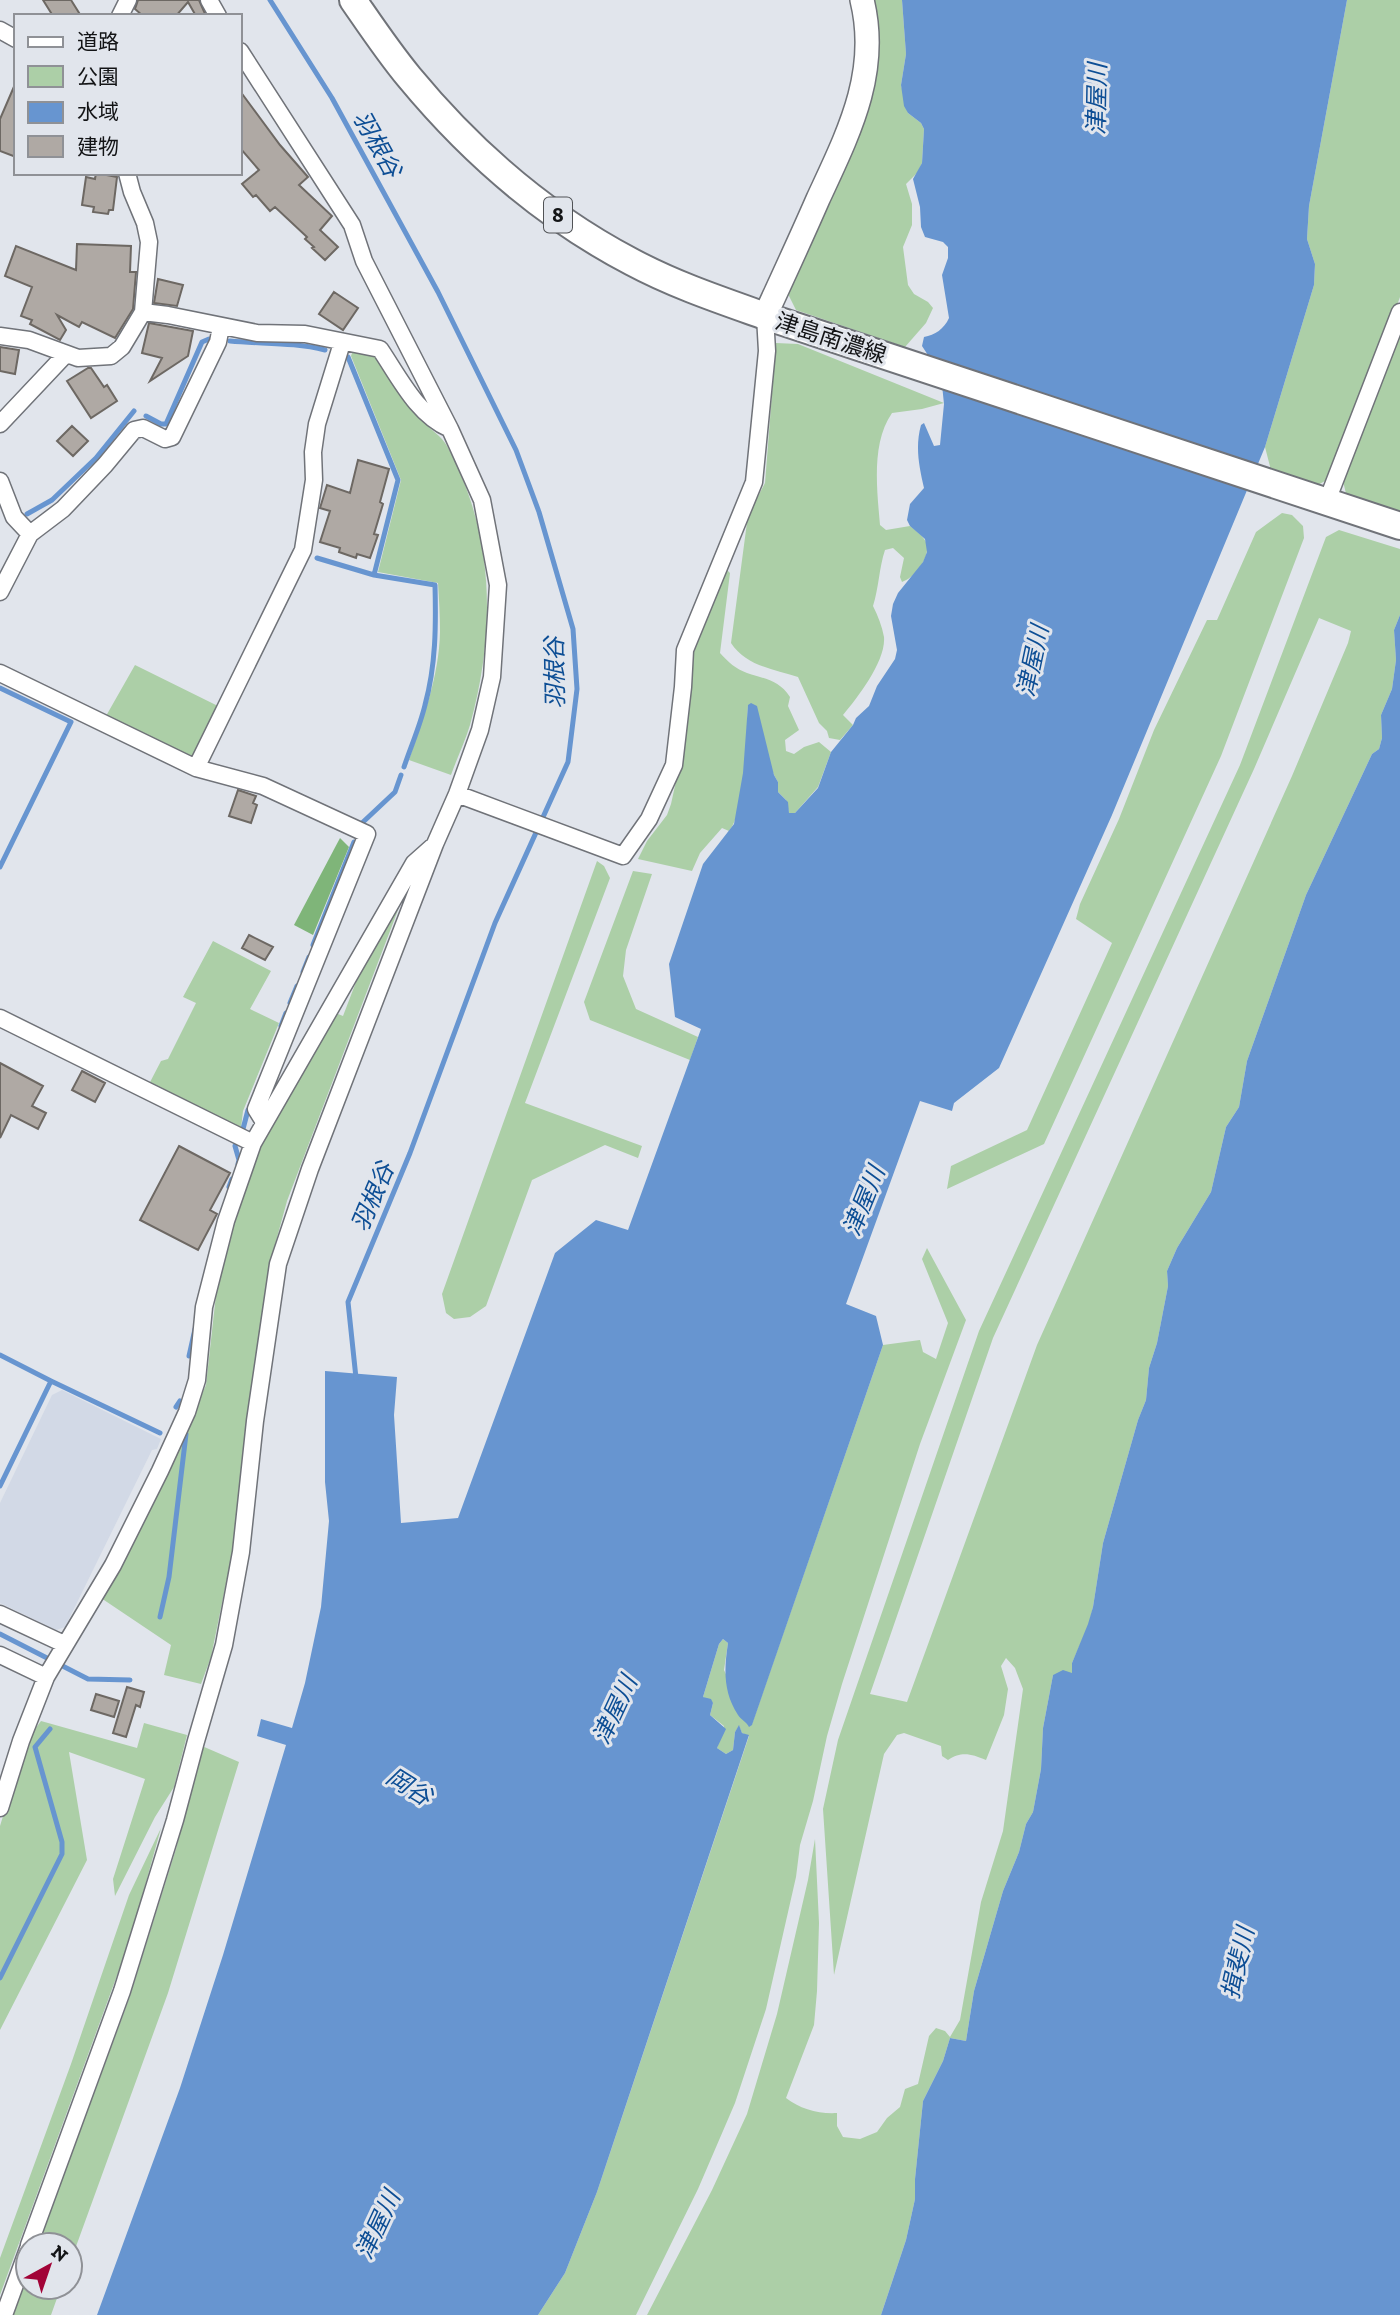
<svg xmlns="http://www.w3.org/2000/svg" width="1400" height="2315" viewBox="0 0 1400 2315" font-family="'Zilla Slab','Noto Sans JP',serif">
	<rect width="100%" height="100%" fill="#e1e5ec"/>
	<!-- built -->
	<path fill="#d2d9e6" d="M62,1390L161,1439L157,1449L152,1450L65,1627L56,1630L0,1603V1503L52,1395Z"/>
	<!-- green -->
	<path fill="#accfa7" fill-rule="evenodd" d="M872,0H902L906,54L901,85L908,113L921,123L924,129L922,163L918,172L906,184L912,204V225L903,247L908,285L914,294L928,302L933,308L926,323L905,347L796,310L788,294L869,108L876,68Z
		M1347,0H1400V297L1390,325L1325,481L1314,487L1273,478L1265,447L1314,285L1315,264L1307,239L1309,206Z
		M1400,333V519L1348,502L1343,481Z
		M776,343L798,344L944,403L922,409L892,413C871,443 877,490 880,525L886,530L910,526C915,530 923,536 926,542C932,555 915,578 902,582L900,577L904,558L893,548L885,550C879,568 879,587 873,606C878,616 882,626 884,637C886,661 858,697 843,715L853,725L840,740L829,738L827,731L819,723L798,677C773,669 746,666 731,643L748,515L765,483Z
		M353,350L381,357C394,378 406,401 422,420C429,429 442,436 447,446C495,534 496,631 470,725C465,742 457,758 451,775L409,760C423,718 439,677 440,632C440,616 439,599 438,583L378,572L401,480L351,356Z
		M1282,513L1292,515L1303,526L1304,538L1221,756L1044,1144L947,1189L951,1166L1027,1130L1112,943L1076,919L1080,904L1119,819L1154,730L1207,620H1217L1256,532Z
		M1339,530L1400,549V615L1394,630L1396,660L1392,689L1381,715L1382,738L1379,749L1372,754L1306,895L1247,1061L1239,1107L1226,1127L1211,1192L1177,1248L1167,1271L1168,1286L1157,1343L1149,1368L1146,1400L1138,1420L1103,1543L1093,1607L1089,1624L1072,1663V1673L1053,1675L1043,1728L1041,1769L1033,1812L1026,1824L1019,1852L1003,1891L974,1991L966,2041L950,2038L943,2061L923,2101L915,2179V2199L906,2240L881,2315H647L712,2190L747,2114L777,2014L808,1880L815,1839L819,1923L817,1991L814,2025L786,2098C800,2109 818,2114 837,2113V2126L843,2137L860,2139L877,2132L887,2118L900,2107L905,2089L918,2084L929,2036L936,2028L945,2031L950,2037L960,2020L981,1902L1003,1831L1023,1689L1015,1668L1006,1658L1001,1666L1008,1689L1004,1715L986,1760C971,1754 962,1751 948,1760L942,1756L941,1746L904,1733L897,1735L884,1754L834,1975L823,1809L838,1740L979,1331L1240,765L1326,537ZM1319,618L1351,631L1348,643L1292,776L1037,1345L907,1702L870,1694L993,1338L1254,769Z
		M726,569L730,573L720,653C728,662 736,669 747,673C765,679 779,680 790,697L788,706L799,730L785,740L786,751L794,754L804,747L819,742L831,752L818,787L795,813H789L786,800L778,792V782L774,775L748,705C746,735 747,809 729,831L722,828L700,853L692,871L638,859L647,841L667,815L671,804L680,763L694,649Z
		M135,665L220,707L198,753L191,759L106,716Z
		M597,861L604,866L610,878L525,1103L642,1146L638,1158L605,1145L532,1180L486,1306L470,1317L454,1319L446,1313L442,1294Z
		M633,871L652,874L626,950L623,976L636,1009L698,1037L690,1060L590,1020L584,1002Z
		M411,876L287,1201L270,1263L233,1549L211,1657L201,1684L164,1675L171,1645L101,1598L181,1441L206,1385L216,1295L234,1221L261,1145L333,1012L343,1016L361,969Z
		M213,941L271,971L250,1009L279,1023L243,1111L241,1128L237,1130L148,1086L161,1061L168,1059L196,1003L183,997Z
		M927,1248L966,1320L920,1444L842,1684L827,1736L813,1801L800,1845L796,1877L766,2009L735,2103L698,2189L636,2315H538L565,2273L597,2192L749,1736L742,1733L739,1726L735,1732L733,1750L726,1754L717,1748L724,1726L710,1715L713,1703L703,1697L719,1644L723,1639L728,1643L724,1670L750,1726L752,1724L883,1345L920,1340L923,1352L936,1359L948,1323L922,1259Z
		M41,1721L137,1748L144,1723L187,1735L174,1787L155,1817L115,1896L113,1879L145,1779L69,1752L87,1860L0,2030V1826L26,1741Z
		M202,1746L239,1762L168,1993L70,2263V2245H38L129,1999L176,1849Z
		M161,1828L130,1940L0,2295V2258L71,2064L129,1895Z
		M28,2273V2287H61L51,2315H13Z"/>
	<!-- forest -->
	<path fill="#7fb579" d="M340,838L349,847L313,935L294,925Z"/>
	<!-- water -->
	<path fill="#6795d0" d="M902,0H1347L1309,206L1307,239L1315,264L1314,285L1265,447L1112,815L999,1068L954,1103L952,1111L920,1101L846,1304L876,1316L883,1345L752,1725L749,1727C746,1721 742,1721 738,1715C723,1692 724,1669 728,1643L723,1639L719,1644L703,1697L711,1699L713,1703L710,1715L726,1729L717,1748L726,1754L733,1750L735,1732L739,1725L742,1733L749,1735L597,2192L565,2273L538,2315H97L180,2088L223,1955L286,1745L257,1736L261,1719L292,1728L305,1683L321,1607L329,1521L325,1482V1371L397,1377L394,1415L401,1523L458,1518L555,1253L596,1220L628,1230L701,1029L675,1017L669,964L703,864L734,824L743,773L748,705L751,703L757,706L774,775L778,782V792L788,802L789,813H795L818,788L831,752L853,725L856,718L869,706L877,686L895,659L897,650L891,616L893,604L898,593L923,562L927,552L925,539L910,526L907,520L910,504L924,488C919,466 915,447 921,425L924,423L934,446L940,445L944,404L941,375L922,346L924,337C935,335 944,329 949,318L942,275L948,258V247L943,242L925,237L921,227L920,207L913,179L922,163L924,129L921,123L908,113L904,106L901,85L906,54Z
		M1400,615V2315H881L906,2240L915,2199V2179L923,2101L943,2061L950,2038L966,2041L974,1991L1003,1891L1019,1852L1026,1824L1033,1812L1041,1769L1043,1728L1053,1675L1063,1670L1072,1673V1663L1088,1624L1093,1607L1103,1543L1138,1420L1146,1400L1149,1368L1157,1343L1168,1286L1167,1271L1177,1248L1211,1192L1226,1127L1239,1107L1247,1061L1306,895L1372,754L1379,749L1382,738L1381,715L1392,689L1396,660L1394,630Z"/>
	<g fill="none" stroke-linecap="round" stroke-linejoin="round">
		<!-- stream -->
		<path stroke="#6795d0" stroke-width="5" d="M270,0L332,98L438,292L516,450L539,512L573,629L577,689L568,762L495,923L410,1153L348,1302L356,1378
			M230,341C262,344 294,342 325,350
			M348,357L398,480L374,575L435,585C436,625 436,665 425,705C420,726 411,746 404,767
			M146,416L161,424H166L202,342L209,339
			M27,514L52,500L96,458L134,411
			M317,558L374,575
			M0,688L71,722L0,867
			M362,823L395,792L401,775
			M313,945L354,842
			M303,972L309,957
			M290,1003L297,986
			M281,1026L286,1013
			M243,1129L248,1110
			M235,1146L239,1160L238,1164
			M229,1187L232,1179
			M0,1355L51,1381L0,1486
			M189,1356L195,1329
			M51,1381L160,1433
			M176,1407L180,1401
			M160,1617L169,1577L186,1434
			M0,1634L88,1679L130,1680
			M0,1978L62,1854V1842L35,1747L50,1729"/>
	</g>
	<!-- building -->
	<path fill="#afa9a4" stroke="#6d6863" stroke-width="2" d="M43,0H71L81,16H53Z
		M138,0H199L206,16H196L188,2L176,16H143L135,9Z
		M16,82V157L0,151V119Z
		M240,91L280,145L308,177L299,185L332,216L320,230L338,247L325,260L312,248L314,247L305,239L307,237L275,207L270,211L256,195L253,197L242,184L259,170L240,148Z
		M96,173L117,177L113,210H109L108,214L93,212L94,207L82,205L86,177L95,179Z
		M77,244L131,246L130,272H136L133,309L115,338L82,322L79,327L57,315L66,330L60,340L30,324L32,320L21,316L32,287L5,276L16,246L76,270Z
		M158,279L183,285L177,306L154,303Z
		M334,292L358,308L343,330L319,314Z
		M149,323L193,331L188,356L150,381L162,358L142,353Z
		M0,347L19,350L15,374L0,371Z
		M88,368H91L104,387L107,385L117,401L91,418L67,381Z
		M72,426L88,441L73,456L57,441Z
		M358,460L389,469L380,502L383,504L374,534L378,535L370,558L357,554L356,558L339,552L340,548L320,542L330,511L320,508L327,485L350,493Z
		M238,790L256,796L253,803L257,805L251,823L229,816Z
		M249,935L273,947L265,960L242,948Z
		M0,1063L43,1086L32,1106L46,1113L38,1129L11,1115L0,1138Z
		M82,1071L105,1083L95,1102L72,1090Z
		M179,1146L230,1173L210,1210L217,1214L198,1250L140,1220Z
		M127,1687L144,1692L140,1707L136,1705L126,1737L113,1733Z
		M96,1694L119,1701L114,1717L91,1710Z"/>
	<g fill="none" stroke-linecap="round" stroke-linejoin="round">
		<defs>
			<path id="street" d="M209,0L218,16
				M120,16L128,0
				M0,30L16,39
				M143,312L168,315L257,333L305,334L380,349C399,377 417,415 450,429
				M0,336L29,340L78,358L111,356L122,347L143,312L149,242L145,223L132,192L127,173
				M0,424L66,354
				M0,481L14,517L30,534
				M1327,501L1400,312
				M0,592L30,534L63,509L105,465L134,430L143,428L165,439L172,437L218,342L221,327
				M0,673L196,768L263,786L367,834L256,1109L264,1122
				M196,768L303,550L314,480L313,452L317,424L342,343
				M457,794L623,856L649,819L674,765L683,687L685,650L754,482L767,351L765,316
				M0,1018L253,1143
				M0,1614L64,1644
				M0,1655L46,1677
				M0,1808L21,1741L46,1677L113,1565L160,1471L187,1412L197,1380L204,1307L226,1221L253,1143L414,863L432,847
				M29,2245L122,1991L175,1820L196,1741L224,1645L241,1552L255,1421L278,1264L310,1169L435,844L457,794L480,730L492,677L498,585L482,500L450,429L364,261L352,225L240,51
				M4,2315L28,2249"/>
			<path id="secondary" d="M765,316C783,277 801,238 818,199C848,134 880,73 862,0"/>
			<path id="primary" d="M353,0C371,26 389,53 409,77C471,152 546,217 632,262C675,285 720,300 765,316L1400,526"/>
		</defs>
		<!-- street casing -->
		<use href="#street" stroke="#707379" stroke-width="19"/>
		<!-- secondary casing -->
		<use href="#secondary" stroke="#707379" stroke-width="26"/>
		<!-- primary casing -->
		<use href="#primary" stroke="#707379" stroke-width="30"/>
		<!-- street -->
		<use href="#street" stroke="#fff" stroke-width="16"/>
		<!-- secondary -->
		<use href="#secondary" stroke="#fff" stroke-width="23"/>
		<!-- primary -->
		<use href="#primary" stroke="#fff" stroke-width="26"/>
	</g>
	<g text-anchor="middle" stroke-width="6" stroke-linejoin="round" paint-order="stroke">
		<!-- shield labels -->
		<rect fill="#e1e5ec" stroke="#515356" stroke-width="2" x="544" y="197.5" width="28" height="35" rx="5"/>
		<g font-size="21" font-weight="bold" fill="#131416">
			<text x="558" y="222">8</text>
		</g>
		<!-- street labels -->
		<g font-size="23" fill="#131416" stroke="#e1e5ec">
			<text transform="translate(831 338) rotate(18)" y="8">津島南濃線</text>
		</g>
		<!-- water labels -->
		<g font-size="24" font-style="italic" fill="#0d4e95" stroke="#e1e5ec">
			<text transform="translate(1097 99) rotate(-89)" y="8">津屋川</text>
			<text transform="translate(377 144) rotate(61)" y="8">羽根谷</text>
			<text transform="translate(1033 661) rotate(-78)" y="8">津屋川</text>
			<text transform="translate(555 673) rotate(-91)" y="8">羽根谷</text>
			<text transform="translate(373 1197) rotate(-67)" y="8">羽根谷</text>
			<text transform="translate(864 1201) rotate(-68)" y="8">津屋川</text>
			<text transform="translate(615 1710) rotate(-65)" y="8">津屋川</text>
			<text transform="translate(409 1787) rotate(32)" y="8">岡谷</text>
			<text transform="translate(1238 1963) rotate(-77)" y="8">揖斐川</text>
			<text transform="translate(378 2225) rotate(-65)" y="8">津屋川</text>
		</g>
	</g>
	<!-- legend -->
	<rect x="14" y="14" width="228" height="161" fill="#e1e5ec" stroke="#8f9196" stroke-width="2"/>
	<rect x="28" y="37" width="35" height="10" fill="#ffffff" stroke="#8f9196" stroke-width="2"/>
	<text x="77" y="49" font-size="21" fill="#131416">道路</text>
	<rect x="28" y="66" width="35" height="21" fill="#accfa7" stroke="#8f9196" stroke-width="2"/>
	<text x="77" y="84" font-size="21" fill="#131416">公園</text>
	<rect x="28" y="102" width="35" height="21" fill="#6795d0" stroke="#8f9196" stroke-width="2"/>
	<text x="77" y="119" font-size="21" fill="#131416">水域</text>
	<rect x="28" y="136" width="35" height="21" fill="#afa9a4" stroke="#8f9196" stroke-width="2"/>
	<text x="77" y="154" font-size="21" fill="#131416">建物</text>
	<!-- north arrow -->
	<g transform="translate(49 2266) rotate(40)"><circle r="33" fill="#e1e5ec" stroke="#8f9196" stroke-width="2"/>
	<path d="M0-5L12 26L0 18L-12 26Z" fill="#a20337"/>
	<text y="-10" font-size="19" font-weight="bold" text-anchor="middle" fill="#131416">N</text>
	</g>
</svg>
